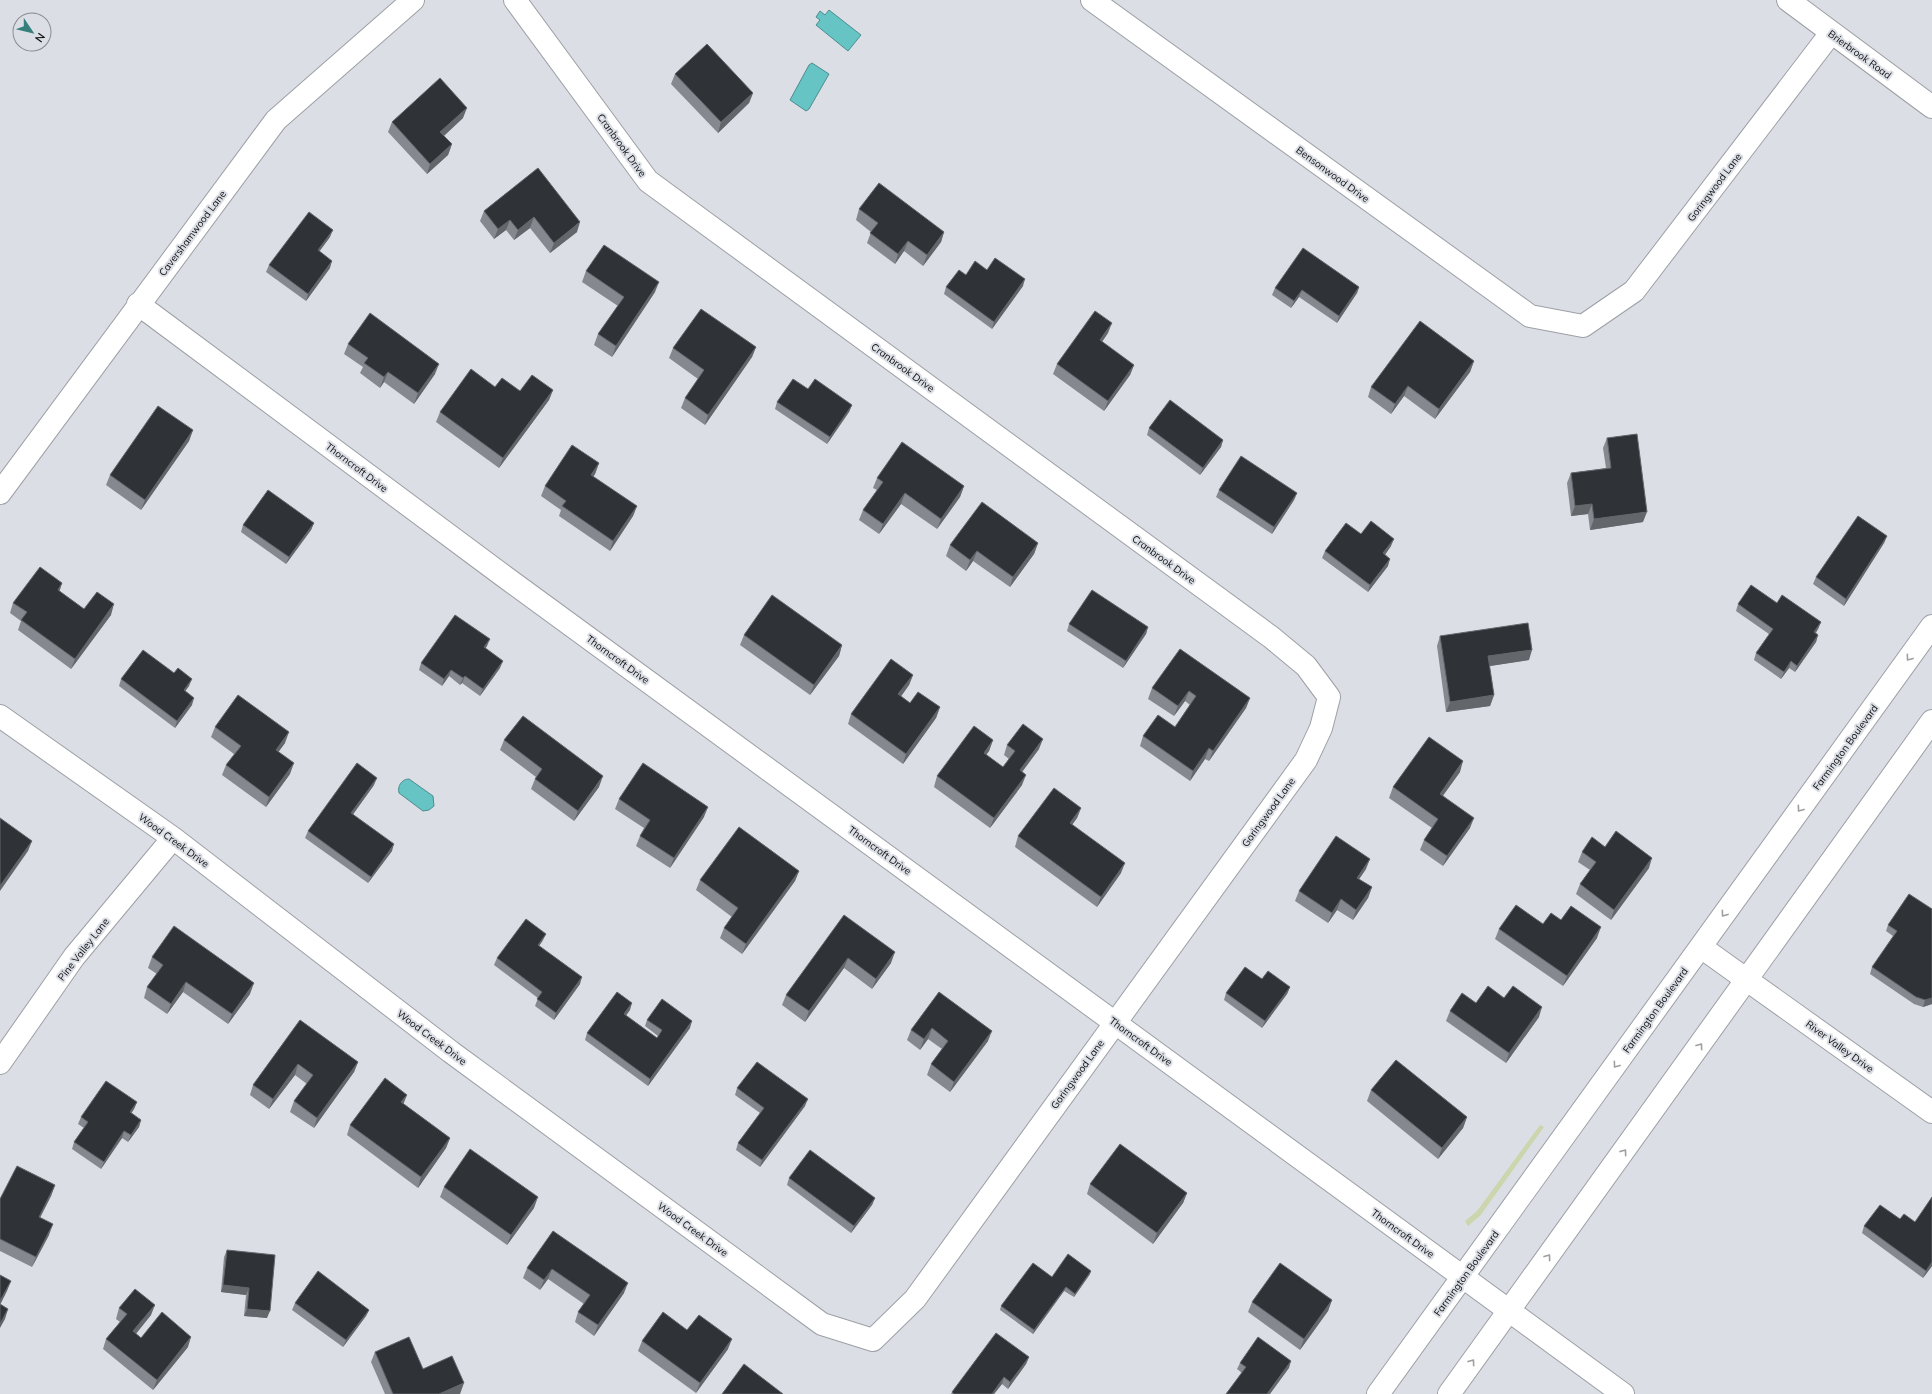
<svg xmlns="http://www.w3.org/2000/svg" width="1932" height="1394" viewBox="0 0 1932 1394" font-family="Mulish,sans-serif">
	<rect width="100%" height="100%" fill="#dbdfe5"/>
	<!-- green -->
	<path fill="#ccd5ad" d="M1540,1125L1544,1127L1480,1216L1468,1226L1465,1221L1477,1211Z"/>
	<!-- water -->
	<path fill="#66c4c5" stroke="#4b8d8f" d="M829,10L861,35L848,51L816,25L820,20L816,17L820,11L825,15Z
		M812,63L829,74L809,109L806,111L790,100L809,65Z
		M409,779L433,796L434,806L429,810L423,811L399,793C397,786 402,779 409,779Z"/>
	<g fill="none" stroke-linecap="round" stroke-linejoin="round">
		<defs>
			<path id="street" d="M1092,0L1530,316L1583,326L1634,291L1831,33
				M138,304L505,577L1623,1394
				M0,493L276,120L413,0
				M0,716L173,838L451,1052L822,1324L873,1340L915,1299L1306,760L1321,728L1329,697L1306,666L1271,637L648,181L515,0
				M1747,980L1932,1112
				M0,1063L74,957L173,838"/>
			<path id="secondary" d="M1788,0L1932,107
				M1701,947L1747,980
				M1378,1394L1932,626
				M1449,1394L1932,721"/>
		</defs>
		<!-- street casing -->
		<use href="#street" stroke="#9ca0a6" stroke-width="24"/>
		<!-- secondary casing -->
		<use href="#secondary" stroke="#9ca0a6" stroke-width="24"/>
		<!-- street -->
		<use href="#street" stroke="#fff" stroke-width="22"/>
		<!-- secondary -->
		<use href="#secondary" stroke="#fff" stroke-width="22"/>
	</g>
	<!-- wall -->
	<path fill="#85888e" d="M675,74L753,93L749,103L718,133L671,84Z
		M463,118L444,136L452,144L448,155L427,174L388,132L392,122Z
		M538,168L577,232L550,253L530,228L514,240L506,230L494,239L480,221L484,211Z
		M859,209L944,232L941,242L923,266L904,251L895,264L867,243L871,232L856,220Z
		M330,237L319,252L330,268L306,301L266,272L269,265Z
		M987,270L1023,286L992,329L944,294L946,287L966,275Z
		M586,271L655,292L612,357L594,345L598,334L618,306L582,282Z
		M1359,287L1357,293L1337,323L1299,297L1291,308L1272,295L1275,288Z
		M1108,333L1102,342L1134,365L1130,375L1104,411L1053,374L1057,364Z
		M348,344L435,374L414,404L384,382L380,388L360,373L363,367L344,354Z
		M756,347L752,357L705,425L681,408L685,398L698,379L669,358L673,348Z
		M1474,361L1470,372L1435,419L1404,396L1391,414L1368,397L1371,387Z
		M495,387L520,391L553,390L549,400L499,468L436,422L440,412Z
		M808,389L852,405L849,412L827,444L775,409L777,402Z
		M1149,428L1223,440L1221,447L1200,475L1147,435Z
		M193,430L189,441L141,510L106,485L110,475Z
		M1607,438L1643,522L1590,530L1588,514L1571,516L1567,483L1571,473L1606,468L1603,448Z
		M599,463L595,474L593,477L637,506L633,516L610,551L559,516L561,510L541,496L545,486Z
		M877,478L964,486L960,497L937,529L901,504L879,534L859,520L863,510L877,490L873,488Z
		M1219,490L1297,493L1294,500L1272,534L1216,497Z
		M314,523L311,530L286,564L241,532L243,525Z
		M1361,534L1391,546L1385,555L1388,566L1368,592L1322,558L1325,551Z
		M1887,536L1884,543L1844,606L1813,584L1816,577Z
		M1038,543L1034,554L1010,587L973,561L966,571L946,556L950,545Z
		M62,583L59,591L84,609L111,615L71,669L18,630L21,621L10,613L13,603Z
		M1777,603L1821,622L1818,629L1816,633L1818,635L1816,642L1795,672L1789,668L1781,679L1754,660L1756,653L1769,634L1736,611L1738,604Z
		M1069,624L1148,627L1146,634L1123,668L1067,631Z
		M744,635L842,645L839,656L810,695L740,645Z
		M1440,636L1529,660L1489,666L1494,695L1490,706L1446,712L1437,646Z
		M487,646L485,649L500,668L480,696L462,683L460,685L449,676L442,686L419,670L421,663Z
		M1180,649L1250,698L1246,708L1209,761L1205,759L1190,781L1140,746L1143,736L1175,727L1190,705L1185,701L1174,716L1148,699L1152,688Z
		M913,675L909,685L901,696L910,703L940,707L936,718L903,764L848,724L851,714Z
		M121,679L189,686L185,691L192,705L175,728L119,686Z
		M215,727L285,743L278,752L290,774L266,807L222,775L226,765L234,754L211,737Z
		M504,740L599,787L574,821L531,789L535,779L536,777L500,750Z
		M993,740L989,751L986,755L1003,767L1009,759L1004,755L1007,745L1039,749L1022,772V785L990,828L934,787L937,776Z
		M1460,772L1443,795L1470,828L1443,866L1420,850L1424,840L1432,828L1389,798L1393,787Z
		M374,785L353,814L392,851L368,883L305,838L308,831Z
		M619,799L704,817L670,868L636,846L640,836L644,828L615,809Z
		M1081,808L1077,818L1072,825L1121,873L1097,907L1015,847L1018,836Z
		M1582,852L1649,868L1611,920L1576,894L1580,884L1590,870L1578,862Z
		M1366,869L1359,879L1372,887L1368,898L1353,920L1337,910L1328,923L1295,901L1299,891Z
		M799,871L795,881L742,954L720,938L724,928L732,917L696,890L700,880Z
		M1909,894L1932,1004L1923,1007L1914,1004L1870,974L1872,967L1893,936L1886,931L1888,925Z
		M844,915L891,963L872,989L844,968L805,1022L782,1005L786,995Z
		M1561,920L1597,938L1563,986L1495,939L1499,929L1543,924Z
		M543,940L539,946L580,984L554,1020L535,1006L538,998L494,965L497,958Z
		M152,957L250,994L228,1024L183,992L167,1014L144,998L147,987L157,974L148,968Z
		M1262,979L1290,987L1287,994L1262,1028L1224,1000L1226,993Z
		M939,992L988,1041L950,1092L927,1075L931,1064L942,1049L928,1039L920,1050L907,1040L911,1030Z
		M1504,998L1539,1017L1506,1063L1446,1021L1450,1011L1476,1003Z
		M630,1010L626,1015L657,1038L658,1036L645,1026L647,1020L690,1028L648,1086L585,1040L587,1033Z
		M300,1020L358,1062L354,1072L314,1128L290,1112L294,1101L307,1084L295,1075L269,1109L250,1095L253,1085Z
		M737,1088L805,1106L760,1167L736,1150L738,1143L760,1113L735,1095Z
		M1371,1090L1467,1117L1463,1128L1438,1159L1367,1101Z
		M137,1102L134,1109L131,1114L141,1120L139,1127L128,1142L122,1138L101,1169L72,1149L74,1142L84,1128L78,1124L81,1117Z
		M404,1104L450,1138L446,1148L418,1188L347,1135L350,1125Z
		M789,1178L875,1198L872,1205L851,1233L787,1185Z
		M1090,1184L1187,1193L1183,1203L1153,1244L1087,1194Z
		M55,1185L51,1196L40,1218L49,1235L32,1267L0,1251V1199Z
		M444,1187L534,1208L507,1245L440,1197Z
		M1932,1197V1266L1923,1278L1862,1233L1864,1226L1900,1219L1915,1222Z
		M553,1231L624,1293L594,1336L575,1322L578,1312L584,1304L548,1279L540,1290L523,1278L527,1268Z
		M227,1250L267,1318L244,1316L246,1295L221,1292L224,1257Z
		M1090,1274L1074,1297L1064,1291L1033,1334L1000,1310L1001,1306L1052,1277Z
		M1332,1300L1328,1311L1300,1350L1248,1312L1252,1302Z
		M295,1303L369,1310L366,1316L343,1347L292,1310Z
		M119,1308L151,1315L136,1334L141,1338L188,1347L153,1390L103,1349L106,1339L120,1322L116,1319Z
		M687,1330L728,1349L696,1393L638,1351L642,1341Z
		M375,1352L423,1369L460,1394H385L371,1362Z
		M1029,1357L1026,1364L1008,1389L1002,1384L994,1394H951L952,1392Z
		M1240,1363L1289,1368L1242,1373L1237,1369Z"/>
	<!-- shaded-wall -->
	<path fill="#63666b" d="M753,93L749,103L718,133L721,122Z
		M467,108L463,118L437,142L440,132Z
		M452,144L448,155L427,174L430,164Z
		M534,217L530,228L514,240L518,230Z
		M510,220L506,230L494,239L498,229Z
		M580,222L577,232L550,253L554,243Z
		M333,230L330,237L315,257L318,250Z
		M944,232L941,242L923,266L927,255Z
		M908,241L904,251L895,264L898,254Z
		M332,261L330,268L306,301L308,294Z
		M1025,279L1023,286L992,329L994,322Z
		M659,282L655,292L612,357L616,346Z
		M1359,287L1357,293L1337,323L1339,316Z
		M1302,290L1299,297L1291,308L1294,301Z
		M1112,323L1108,333L1096,350L1100,340Z
		M756,347L752,357L705,425L708,415Z
		M1474,361L1470,372L1435,419L1439,409Z
		M439,364L435,374L414,404L418,393Z
		M1134,365L1130,375L1104,411L1108,401Z
		M388,372L384,382L380,388L384,377Z
		M1408,386L1404,396L1391,414L1395,404Z
		M553,390L549,400L499,468L503,458Z
		M852,405L849,412L827,444L830,437Z
		M193,430L189,441L141,510L145,500Z
		M1223,440L1221,447L1200,475L1203,468Z
		M599,463L595,474L587,486L591,475Z
		M964,486L960,497L937,529L941,519Z
		M905,493L901,504L879,534L883,524Z
		M1297,493L1294,500L1272,534L1274,527Z
		M1592,504L1588,514L1571,516L1575,506Z
		M637,506L633,516L610,551L613,541Z
		M1647,512L1643,522L1590,530L1594,519Z
		M314,523L311,530L286,564L289,557Z
		M1887,536L1884,543L1844,606L1846,599Z
		M1394,539L1391,546L1381,560L1383,553Z
		M1038,543L1034,554L1010,587L1013,577Z
		M977,551L973,561L966,571L970,560Z
		M1390,559L1388,566L1368,592L1370,585Z
		M62,583L59,593L58,590Z
		M114,604L111,615L71,669L75,659Z
		M1821,622L1818,629L1811,639L1814,632Z
		M1148,627L1146,634L1123,668L1126,661Z
		M1818,635L1816,642L1795,672L1797,666Z
		M490,639L487,646L481,654L484,647Z
		M842,645L839,656L810,695L814,685Z
		M1532,650L1529,660L1484,667L1488,656Z
		M503,661L500,668L480,696L483,689Z
		M1791,661L1789,668L1781,679L1784,672Z
		M451,670L449,676L442,686L444,679Z
		M913,675L909,685L895,705L898,694Z
		M465,676L462,683L460,685L463,678Z
		M192,679L189,686L181,697L184,690Z
		M1189,691L1185,701L1174,716L1178,706Z
		M1494,695L1490,706L1446,712L1450,702Z
		M194,698L192,705L175,728L177,721Z
		M1250,698L1246,708L1209,761L1213,751Z
		M940,707L936,718L903,764L906,754Z
		M289,732L285,743L272,761L276,750Z
		M1043,739L1039,749L1016,780L1020,770Z
		M993,740L989,751L980,763L984,753Z
		M1209,748L1205,759L1190,781L1193,771Z
		M1463,761L1460,772L1437,804L1440,794Z
		M294,763L290,774L266,807L269,797Z
		M1026,775L1022,785L990,828L994,818Z
		M603,776L599,787L574,821L578,811Z
		M377,778L374,785L349,820L351,813Z
		M708,807L704,817L670,868L674,858Z
		M1081,808L1077,818L1066,833L1070,823Z
		M1474,818L1470,828L1443,866L1447,856Z
		M32,841L28,851L0,891V886Z
		M394,844L392,851L368,883L371,877Z
		M1652,858L1649,868L1611,920L1614,910Z
		M1370,859L1366,869L1353,888L1357,878Z
		M1125,863L1121,873L1097,907L1101,897Z
		M799,871L795,881L742,954L746,944Z
		M1372,887L1368,898L1353,920L1356,910Z
		M1341,899L1337,910L1328,923L1332,913Z
		M1601,927L1597,938L1563,986L1567,976Z
		M546,934L543,940L535,952L538,945Z
		M895,952L891,963L872,989L876,979Z
		M848,958L844,968L805,1022L809,1011Z
		M582,977L580,984L554,1020L556,1013Z
		M186,982L183,992L167,1014L171,1004Z
		M254,983L250,994L228,1024L232,1014Z
		M1290,987L1287,994L1262,1028L1265,1021Z
		M1932,998V1004L1923,1007L1925,1000Z
		M632,1003L630,1010L622,1021L624,1014Z
		M1542,1007L1539,1017L1506,1063L1509,1053Z
		M692,1021L690,1028L648,1086L650,1079Z
		M932,1028L928,1039L920,1050L924,1039Z
		M992,1031L988,1041L950,1092L954,1082Z
		M358,1062L354,1072L314,1128L317,1118Z
		M298,1064L295,1075L269,1109L273,1099Z
		M407,1095L403,1105L401,1102Z
		M808,1099L805,1106L760,1167L762,1160Z
		M137,1102L134,1109L127,1119L130,1112Z
		M1467,1117L1463,1128L1438,1159L1442,1148Z
		M141,1120L139,1127L128,1142L131,1135Z
		M124,1131L122,1138L101,1169L104,1162Z
		M450,1138L446,1148L418,1188L421,1177Z
		M55,1185L51,1196L35,1227L39,1217Z
		M1187,1193L1183,1203L1153,1244L1157,1233Z
		M538,1197L534,1208L507,1245L511,1235Z
		M875,1198L872,1205L851,1233L854,1226Z
		M53,1224L49,1235L32,1267L36,1257Z
		M1932,1262V1266L1923,1278L1926,1271Z
		M552,1269L548,1279L540,1290L544,1280Z
		M1091,1271L1090,1274L1074,1297L1075,1294Z
		M11,1281L7,1291L0,1305V1301Z
		M628,1283L624,1293L594,1336L598,1325Z
		M223,1285L249,1288L246,1295L221,1292Z
		M1066,1287L1064,1291L1033,1334L1034,1330Z
		M1332,1300L1328,1311L1300,1350L1304,1339Z
		M155,1305L151,1315L129,1342L133,1331Z
		M8,1309L5,1319L0,1328V1324Z
		M247,1309L270,1311L267,1318L244,1316Z
		M369,1310L366,1316L343,1347L346,1340Z
		M191,1337L188,1347L153,1390L157,1380Z
		M732,1339L728,1349L696,1393L700,1383Z
		M1029,1357L1026,1364L1008,1389L1010,1382Z
		M1291,1361L1289,1368L1270,1394H1267Z
		M1004,1377L1002,1384L994,1394H992Z
		M464,1383L460,1394H439Z"/>
	<!-- building -->
	<path fill="#2f3237" stroke="#63666b" d="M707,44L753,93L721,122L675,74Z
		M440,78L467,108L440,132L452,144L430,164L392,122Z
		M538,168L580,222L554,243L534,217L518,230L510,220L498,229L484,211Z
		M879,183L944,232L927,255L908,241L898,254L870,233L878,223L859,209Z
		M309,212L333,230L318,250L332,261L308,294L269,265Z
		M604,245L659,282L616,346L598,334L624,297L586,271Z
		M1303,248L1359,287L1339,316L1302,290L1294,301L1275,288Z
		M995,258L1025,279L994,322L946,287L959,270L966,275L975,261L987,270Z
		M701,309L756,347L708,415L685,398L704,370L673,348Z
		M1095,311L1112,323L1100,340L1134,365L1108,401L1057,364Z
		M370,313L439,364L418,393L388,372L384,377L364,363L368,358L348,344Z
		M1420,321L1474,361L1439,409L1408,386L1395,404L1371,387Z
		M471,369L495,387L502,378L520,391L532,375L553,390L503,458L440,412Z
		M793,379L808,389L815,379L852,405L830,437L777,402Z
		M1170,400L1223,440L1203,468L1149,428Z
		M158,406L193,430L145,500L110,475Z
		M1637,434L1647,512L1594,519L1592,504L1575,506L1571,473L1611,468L1607,438Z
		M902,442L964,486L941,519L905,493L883,524L863,510L883,482L877,478Z
		M572,445L599,463L591,475L637,506L613,541L562,506L566,501L545,486Z
		M1241,456L1297,493L1274,527L1219,490Z
		M268,490L314,523L289,557L243,525Z
		M982,502L1038,543L1013,577L977,551L970,560L950,545Z
		M1858,516L1887,536L1846,599L1816,577Z
		M1371,521L1394,539L1383,553L1390,559L1370,585L1325,551L1346,523L1361,534Z
		M40,567L62,583L58,590L84,609L97,592L114,604L75,659L21,620L27,612L13,603Z
		M1751,585L1777,603L1782,595L1821,622L1814,632L1818,635L1797,666L1791,661L1784,672L1756,653L1773,629L1738,604Z
		M1092,590L1148,627L1126,661L1069,624Z
		M772,595L842,645L814,685L744,635Z
		M455,615L490,639L484,647L503,661L483,689L465,676L463,678L451,670L444,679L421,663Z
		M1528,623L1532,650L1488,656L1494,695L1450,702L1440,636Z
		M1180,649L1250,698L1213,751L1209,748L1193,771L1143,736L1158,715L1175,727L1196,696L1189,691L1178,706L1152,688Z
		M143,650L174,673L178,668L192,679L184,690L194,698L177,721L121,679Z
		M891,659L913,675L898,694L910,703L918,692L940,707L906,754L851,714Z
		M238,695L289,732L276,750L294,763L269,797L226,765L241,746L215,727Z
		M523,716L603,776L578,811L535,779L542,769L504,740Z
		M1023,724L1043,739L1020,770L1026,775L994,818L937,776L974,726L993,740L984,753L1003,767L1015,751L1007,745Z
		M1429,737L1463,761L1440,794L1474,818L1447,856L1424,840L1438,819L1393,787Z
		M357,763L377,778L351,813L394,844L371,877L308,831Z
		M643,763L708,807L674,858L640,836L650,820L619,799Z
		M1054,788L1081,808L1070,823L1125,863L1101,897L1018,836Z
		M0,818L32,841L0,886Z
		M739,827L799,871L746,944L724,928L738,908L700,880Z
		M1616,831L1652,858L1614,910L1580,884L1596,862L1582,852L1592,837L1605,847Z
		M1336,836L1370,859L1357,878L1372,887L1356,910L1341,899L1332,913L1299,891Z
		M1909,894L1932,909V998L1925,1000L1916,997L1872,967L1897,931L1888,925Z
		M1516,905L1543,924L1551,913L1561,920L1571,906L1601,927L1567,976L1499,929Z
		M844,915L895,952L876,979L848,958L809,1011L786,995Z
		M526,919L546,934L538,945L582,977L556,1013L537,999L542,992L497,958Z
		M174,926L254,983L232,1014L186,982L171,1004L147,987L163,965L152,957Z
		M1245,967L1262,979L1268,971L1290,987L1265,1021L1226,993Z
		M1488,986L1504,998L1513,986L1542,1007L1509,1053L1450,1011L1462,993L1476,1003Z
		M617,992L632,1003L624,1014L657,1038L662,1030L647,1020L662,999L692,1021L650,1079L587,1033Z
		M939,992L992,1031L954,1082L931,1064L948,1041L932,1028L924,1039L911,1030Z
		M300,1020L358,1062L317,1118L294,1101L313,1075L298,1064L273,1099L253,1085Z
		M1396,1060L1467,1117L1442,1148L1371,1090Z
		M757,1062L808,1099L762,1160L738,1143L764,1108L737,1088Z
		M385,1078L407,1095L401,1102L450,1138L421,1177L350,1125Z
		M106,1081L137,1102L130,1112L141,1120L131,1135L124,1131L104,1162L74,1142L88,1122L81,1117Z
		M1120,1144L1187,1193L1157,1233L1090,1184Z
		M470,1149L538,1197L511,1235L444,1187Z
		M810,1150L875,1198L854,1226L789,1178Z
		M17,1166L55,1185L39,1217L53,1224L36,1257L0,1239V1199Z
		M1932,1197V1262L1926,1271L1864,1226L1880,1205L1900,1219L1904,1214L1915,1222Z
		M553,1231L628,1283L598,1325L578,1312L590,1295L552,1269L544,1280L527,1268Z
		M227,1250L275,1255L270,1311L247,1309L249,1288L223,1285Z
		M1068,1254L1091,1271L1075,1294L1066,1287L1034,1330L1001,1306L1033,1263L1052,1277Z
		M1280,1263L1332,1300L1304,1339L1252,1302Z
		M318,1271L369,1310L346,1340L295,1303Z
		M0,1275L11,1281L0,1301Z
		M135,1289L155,1305L133,1331L141,1338L162,1312L191,1337L157,1380L106,1339L127,1314L119,1308Z
		M0,1304L8,1309L0,1324Z
		M663,1312L687,1330L699,1315L732,1339L700,1383L642,1341Z
		M996,1333L1029,1357L1010,1382L1004,1377L992,1394H954L952,1392Z
		M409,1337L423,1369L452,1356L464,1383L439,1394H393L375,1352Z
		M1258,1337L1291,1361L1267,1394H1226L1246,1367L1240,1363Z
		M744,1364L783,1394H722Z"/>
	<!-- one-way arrows -->
	<defs><path id="oneway-chevron" d="M-2-3.5L2.5 0L-2 3.5" fill="none" stroke-width="1.6" stroke-linecap="round" stroke-linejoin="round"/></defs>
	<g stroke="#9e9f9f">
		<use href="#oneway-chevron" transform="translate(1909 658) rotate(126)"/>
		<use href="#oneway-chevron" transform="translate(1800 809) rotate(126)"/>
		<use href="#oneway-chevron" transform="translate(1724 914) rotate(126)"/>
		<use href="#oneway-chevron" transform="translate(1700 1046) rotate(-54)"/>
		<use href="#oneway-chevron" transform="translate(1616 1065) rotate(126)"/>
		<use href="#oneway-chevron" transform="translate(1624 1152) rotate(-54)"/>
		<use href="#oneway-chevron" transform="translate(1548 1257) rotate(-54)"/>
		<use href="#oneway-chevron" transform="translate(1472 1362) rotate(-54)"/>
	</g>
	<g text-anchor="middle" stroke-width="4" stroke-linejoin="round" paint-order="stroke">
		<!-- street labels -->
		<g font-size="10" fill="#0d0e10" stroke="#dbdfe5">
			<text transform="translate(1860 54) rotate(36)" y="4">Brierbrook Road</text>
			<text transform="translate(622 145) rotate(54)" y="4">Cranbrook Drive</text>
			<text transform="translate(1333 174) rotate(36)" y="4">Bensonwood Drive</text>
			<text transform="translate(1714 187) rotate(-53)" y="4">Goringwood Lane</text>
			<text transform="translate(192 233) rotate(-53)" y="4">Cavershamwood Lane</text>
			<text transform="translate(903 367) rotate(36)" y="4">Cranbrook Drive</text>
			<text transform="translate(357 467) rotate(37)" y="4">Thorncroft Drive</text>
			<text transform="translate(1164 559) rotate(36)" y="4">Cranbrook Drive</text>
			<text transform="translate(618 659) rotate(36)" y="4">Thorncroft Drive</text>
			<text transform="translate(1845 747) rotate(-54)" y="4">Farmington Boulevard</text>
			<text transform="translate(1268 812) rotate(-54)" y="4">Goringwood Lane</text>
			<text transform="translate(174 840) rotate(36)" y="4">Wood Creek Drive</text>
			<text transform="translate(880 850) rotate(36)" y="4">Thorncroft Drive</text>
			<text transform="translate(83 949) rotate(-52)" y="4">Pine Valley Lane</text>
			<text transform="translate(1655 1010) rotate(-54)" y="4">Farmington Boulevard</text>
			<text transform="translate(432 1037) rotate(37)" y="4">Wood Creek Drive</text>
			<text transform="translate(1141 1041) rotate(36)" y="4">Thorncroft Drive</text>
			<text transform="translate(1840 1046) rotate(36)" y="4">River Valley Drive</text>
			<text transform="translate(1077 1074) rotate(-54)" y="4">Goringwood Lane</text>
			<text transform="translate(693 1229) rotate(36)" y="4">Wood Creek Drive</text>
			<text transform="translate(1403 1233) rotate(36)" y="4">Thorncroft Drive</text>
			<text transform="translate(1466 1273) rotate(-54)" y="4">Farmington Boulevard</text>
		</g>
	</g>
	<!-- north arrow -->
	<g transform="translate(32 32) rotate(125)"><circle r="19" fill="#dbdfe5" stroke="#898b90"/>
	<path d="M0-3L7 15L0 10L-7 15Z" fill="#377f7e"/>
	<text y="-6" font-size="11" font-weight="bold" text-anchor="middle" fill="#0d0e10">N</text>
	</g>
</svg>
